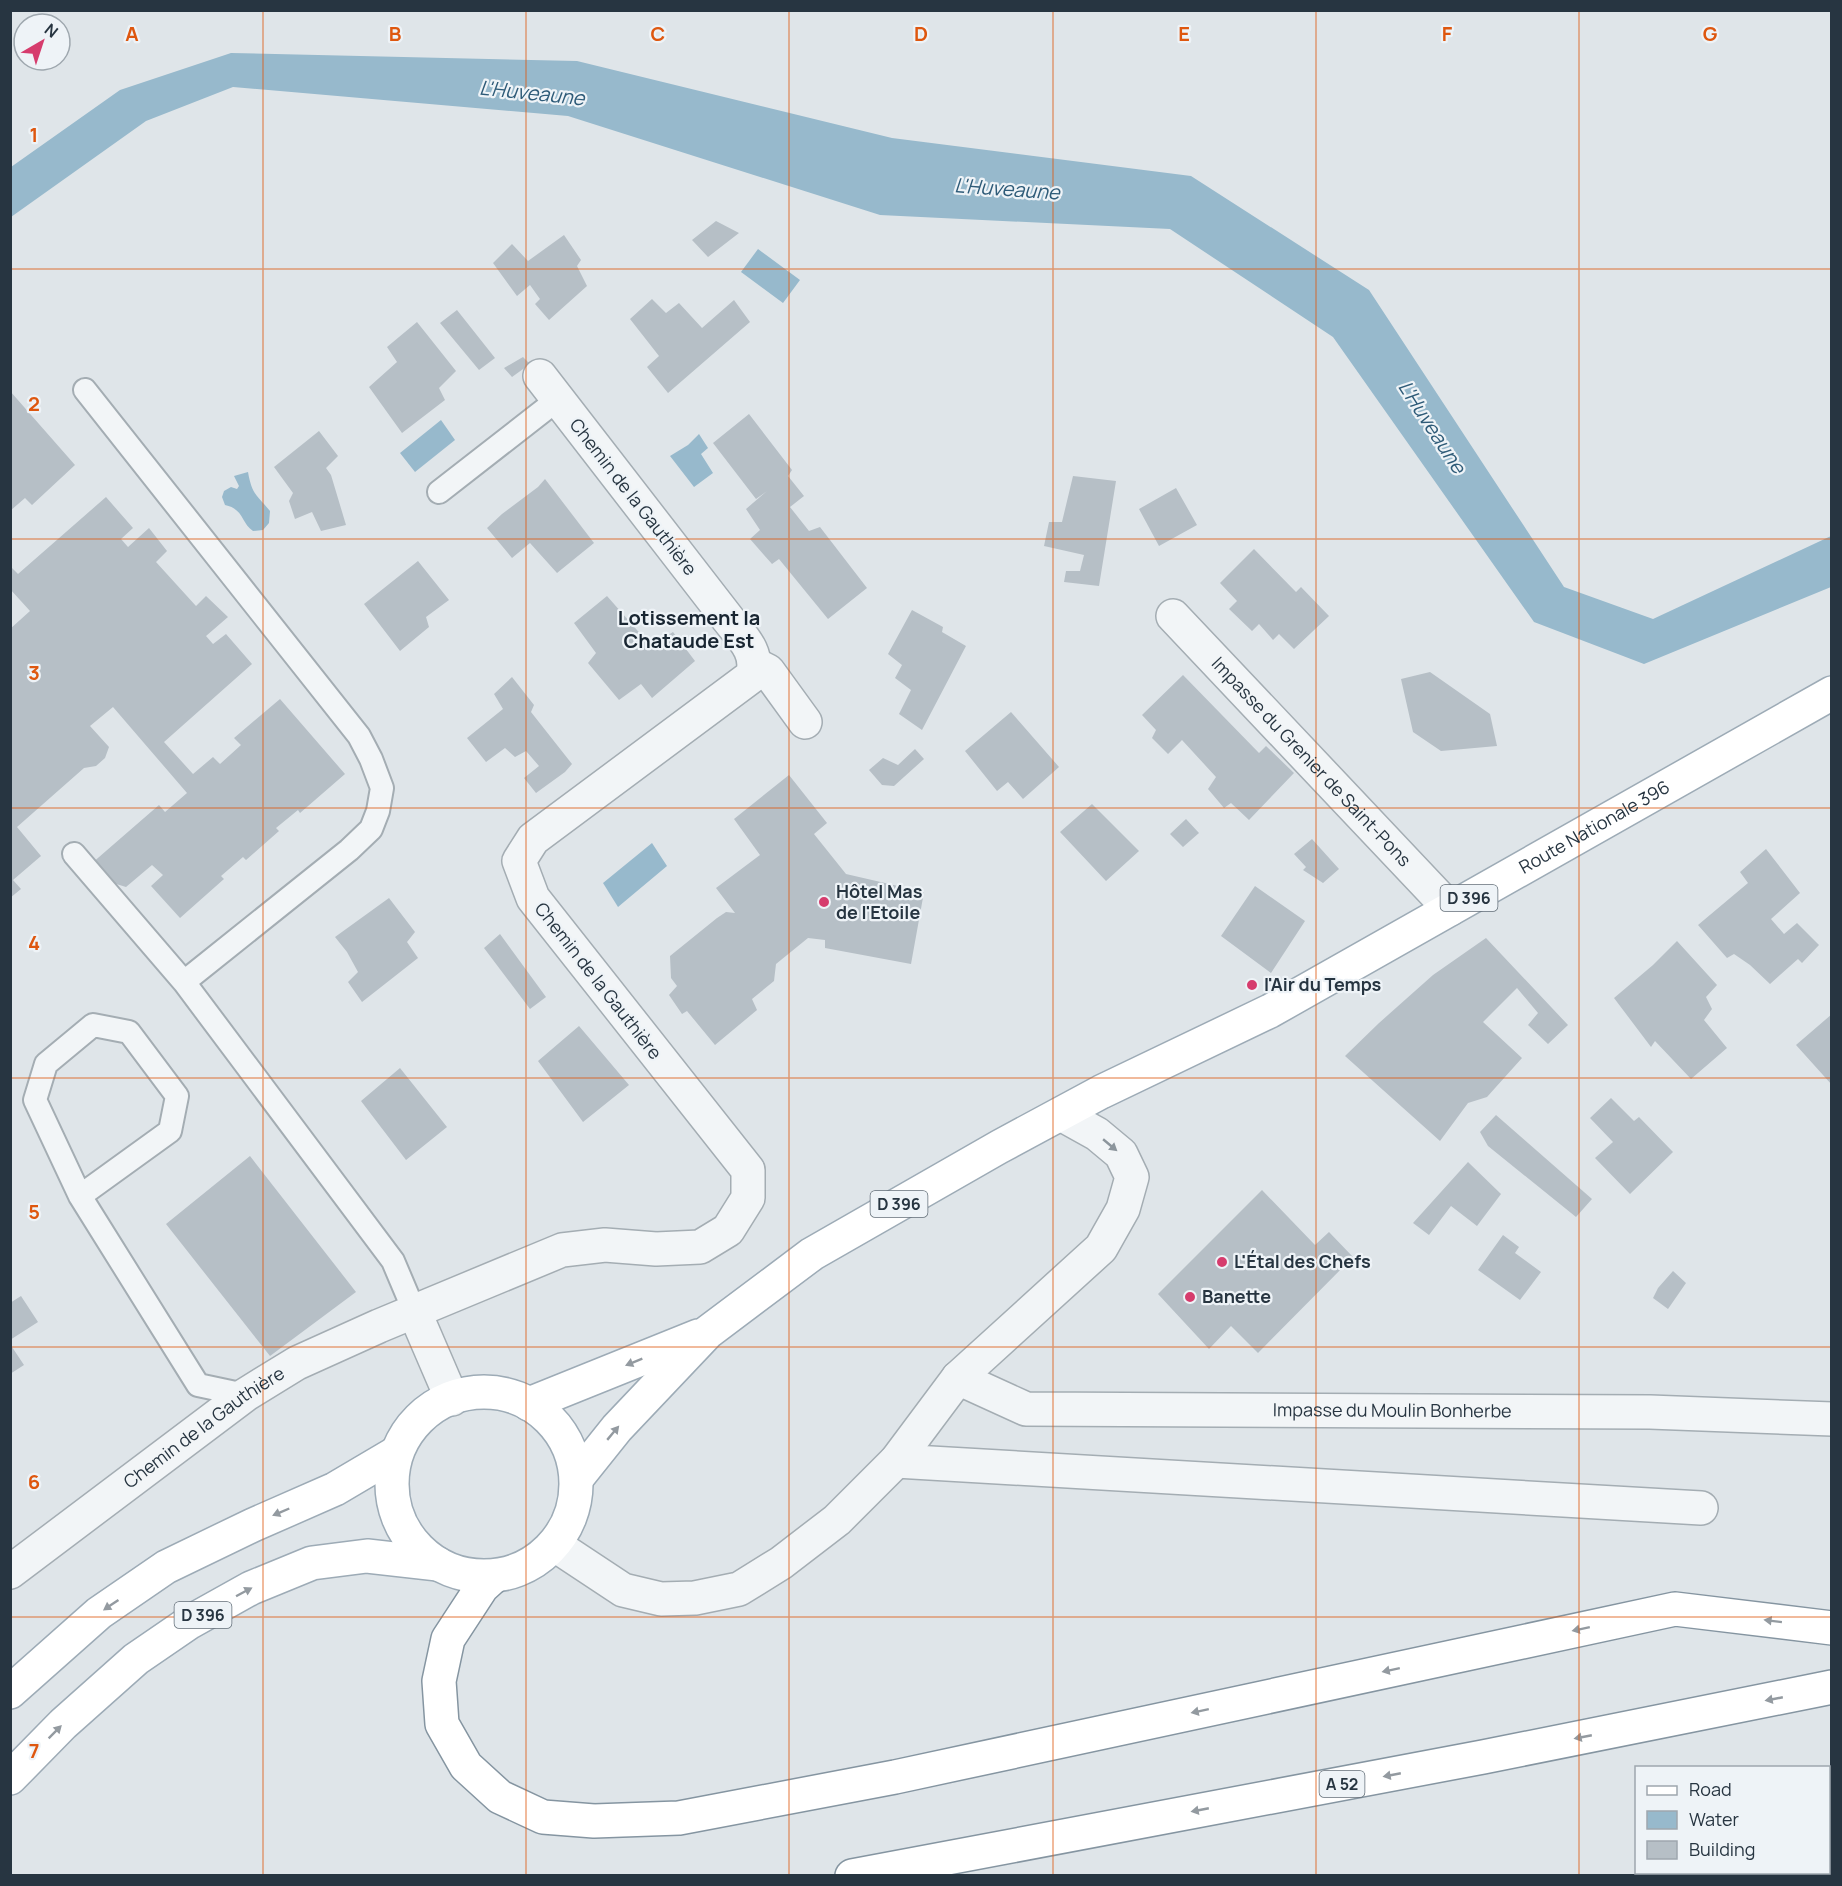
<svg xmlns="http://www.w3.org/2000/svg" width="1842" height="1886" viewBox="0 0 1842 1886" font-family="Manrope,sans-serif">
	<rect width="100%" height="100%" fill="#dfe5e9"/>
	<!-- water -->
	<path fill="#97b9cc" d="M231,53L577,61L892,138L1191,176L1369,290L1564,587L1653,619L1831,536V587L1644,664L1534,622L1333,337L1170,229L880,215L568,116L233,87L146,121L11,217V167L120,90Z
		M758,249L800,280L783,303L741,272Z
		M441,420L455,440L415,472L400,453Z
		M699,434L708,448L701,454L713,473L694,487L670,456L688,445Z
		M248,472C252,495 257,495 270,511L269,523L263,530L253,531C241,523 244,509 225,505L222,497L224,491L231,487L237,489L239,486L234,476Z
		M652,843L667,866L618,907L603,883Z"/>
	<!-- building -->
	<path fill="#b6bfc6" d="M716,221L739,233L708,257L692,240Z
		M564,235L581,260L577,266L587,286L549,320L535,304L540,299L530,285L517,296L493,263L512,244L528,261Z
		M652,299L666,313L679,303L702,328L734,300L750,322L668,393L647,367L659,356L630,319Z
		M457,310L495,358L479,370L440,323Z
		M417,322L456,371L439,388L445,400L402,433L369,387L397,362L387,347Z
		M523,357L530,364L512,377L504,368Z
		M10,391L75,465L32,505L25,498L10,511Z
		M749,414L792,470L788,476L804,496L790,507L809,531L820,527L867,588L828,619L779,559L772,564L750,539L760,530L746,509L767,491L756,499L713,443Z
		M319,431L338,456L326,468L331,475L346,525L321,531L312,512L295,519L289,501L293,493L274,467Z
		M1073,476L1116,481L1099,586L1064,582L1066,571H1080L1084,555L1044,546L1049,522H1062Z
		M545,479L594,543L557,573L530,543L512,558L487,528L502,514L538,487Z
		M1176,488L1197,525L1159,546L1139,509Z
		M106,497L133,528L121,539L128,547L149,528L167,551L156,562L196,606L206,596L228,617L206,636L213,644L226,634L252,664L164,742L193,774L213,757L220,764L241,745L234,738L280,699L345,774L300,813L298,810L276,828L279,831L246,860L243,857L221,876L224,879L180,918L151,886L163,875L152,865L126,887L113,883L91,864L159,805L165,812L187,793L113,707L90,726L109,747L105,758L96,766L84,768L17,827L41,856L13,880L21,889L10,898V629L30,611L10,589V566L18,574Z
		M1254,549L1296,592L1301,587L1329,616L1294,649L1279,634L1273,640L1259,624L1252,631L1229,609L1237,601L1220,583Z
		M418,561L449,600L426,617L429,627L400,651L364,604Z
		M607,596L651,646L673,632L695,661L652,698L641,684L619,700L588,663L596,653L574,623Z
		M912,610L943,627L942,632L966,646L922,730L899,714L911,690L895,678L902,665L888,654Z
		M1430,672L1490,714L1497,746L1441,751L1413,732L1401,679Z
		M1183,675L1259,753L1266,746L1294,773L1249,820L1231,803L1224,808L1208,789L1216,777L1182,740L1168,754L1152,738L1156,730L1142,715Z
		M512,677L534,705L531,712L572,764L565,772L536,793L524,778L539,766L526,751L515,757L505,748L486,762L467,738L503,709L494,694Z
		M1011,712L1059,767L1023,799L1008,782L997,791L965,751Z
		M915,749L924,759L894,786L882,785L869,770L883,758L898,765Z
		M789,775L827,823L814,834L846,874L924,892L911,964L825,948V940L808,938L776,964L774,981L752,999L757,1010L715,1045L687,1011L682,1014L669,995L677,986L671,978L670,956L717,918L726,912L735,913L716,888L760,855L734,819Z
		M1092,804L1139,851L1106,881L1060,832Z
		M1186,819L1199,833L1183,847L1170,834Z
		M1312,839L1339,869L1323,883L1303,870L1306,867L1294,854Z
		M1766,849L1800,893L1771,919L1784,934L1797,923L1819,945L1802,963L1798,959L1770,984L1750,965L1734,954L1727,958L1698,925L1748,883L1740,872Z
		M1255,886L1305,921L1271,973L1221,936Z
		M389,898L415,932L407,942L418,958L362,1002L348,982L358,972L347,952L335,937Z
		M500,934L546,997L530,1009L484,948Z
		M1486,938L1568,1025L1548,1044L1528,1025L1538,1013L1517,988L1483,1022L1522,1058L1487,1097L1468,1103L1440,1141L1345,1056L1379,1023L1433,975Z
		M1677,941L1717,985L1706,997L1712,1009L1704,1020L1727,1048L1691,1079L1655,1041L1651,1047L1614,998L1653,965Z
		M1832,1014V1085L1796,1045Z
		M579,1026L629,1085L583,1122L538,1061Z
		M400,1068L447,1127L406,1160L361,1101Z
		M1611,1098L1634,1121L1639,1117L1673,1152L1630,1194L1595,1158L1613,1142L1590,1118Z
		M1496,1115L1592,1199L1576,1217L1488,1146L1480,1132Z
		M250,1156L356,1292L270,1356L166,1224Z
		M1468,1162L1501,1194L1477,1226L1451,1206L1429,1235L1413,1223Z
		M1262,1190L1315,1245L1329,1232L1353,1257L1258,1353L1231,1326L1209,1349L1158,1294Z
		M1503,1235L1519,1247L1515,1253L1541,1272L1520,1300L1478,1270Z
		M1673,1271L1686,1283L1668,1309L1653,1298L1658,1288Z
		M21,1296L38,1322L10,1340V1303Z
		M10,1344L24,1365L10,1374Z"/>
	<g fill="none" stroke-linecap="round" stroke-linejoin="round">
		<defs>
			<path id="lane" d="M85,390L359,736L371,759L382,788L378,811L371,829L349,850L184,982
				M439,492L557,400
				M74,854L184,982L393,1261L415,1313
				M80,1196L170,1131L177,1096L129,1032L93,1025L46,1064L35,1100L80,1196L198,1385L245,1395"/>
			<g id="street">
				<path id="s1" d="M1173,616L1450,909"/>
				<path d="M756,665L768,671L805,722"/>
				<path d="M415,1313L452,1399"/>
				<path id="s2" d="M958,1378L1026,1409L1650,1412L1832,1419"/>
				<path d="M896,1461L1701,1508"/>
				<path d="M555,1545L623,1590L661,1599L695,1598L739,1589L781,1563L837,1520L896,1461L958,1378L1101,1248L1123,1209L1132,1177L1121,1154L1097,1134L1061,1114"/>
				<path id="s3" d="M10,1572L245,1395L297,1363L379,1326L562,1250L605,1245L656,1249L700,1247L728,1230L748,1198V1170L533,898L519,861L533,839L752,676C760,653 742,637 728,619L540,376"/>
			</g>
			<g id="primary">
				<circle cx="484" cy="1484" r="92"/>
				<path d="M529,1404L698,1336"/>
				<path id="s4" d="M577,1478L617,1428L708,1332L812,1254L999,1147L1101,1092L1270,1011L1832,693"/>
				<path d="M10,1692L99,1613L166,1567L253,1525L335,1489L396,1453"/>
				<path d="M10,1778L63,1724L136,1659L190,1622L251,1588L312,1563L367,1556L438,1564"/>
			</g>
			<path id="highway" d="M493,1577L482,1587L448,1639L439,1681L442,1724L466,1766L500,1797L543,1817L594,1821L679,1818L895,1777L1675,1609L1832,1628
				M852,1876L1483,1757L1832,1687"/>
		</defs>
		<!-- lane casing -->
		<use href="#lane" stroke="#a4adb3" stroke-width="26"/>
		<!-- street casing -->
		<use href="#street" stroke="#a4adb3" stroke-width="36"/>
		<!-- primary casing -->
		<use href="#primary" stroke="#9dabb6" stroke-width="36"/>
		<!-- highway casing -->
		<use href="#highway" stroke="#8595a1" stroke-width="36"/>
		<!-- lane -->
		<use href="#lane" stroke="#f2f5f7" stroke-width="22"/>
		<!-- street -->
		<use href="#street" stroke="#f2f5f7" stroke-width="33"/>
		<!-- primary -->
		<use href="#primary" stroke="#fff" stroke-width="33"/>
		<!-- highway -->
		<use href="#highway" stroke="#fff" stroke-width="33"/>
	</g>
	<!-- one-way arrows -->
	<defs><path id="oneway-solid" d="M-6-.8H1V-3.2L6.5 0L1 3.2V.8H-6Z" transform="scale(1.5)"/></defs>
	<use fill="#8c959c" href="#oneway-solid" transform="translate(1110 1145) rotate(40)"/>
	<g fill="#939aa0">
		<use href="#oneway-solid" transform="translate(634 1362) rotate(158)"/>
		<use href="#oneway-solid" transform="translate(613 1433) rotate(-50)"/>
		<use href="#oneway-solid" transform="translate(281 1512) rotate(157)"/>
		<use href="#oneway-solid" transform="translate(244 1592) rotate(-28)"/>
		<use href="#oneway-solid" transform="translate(111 1605) rotate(146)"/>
		<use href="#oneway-solid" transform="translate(1773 1621) rotate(-173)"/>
		<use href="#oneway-solid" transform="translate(1581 1629) rotate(168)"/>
		<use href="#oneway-solid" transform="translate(1391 1670) rotate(168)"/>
		<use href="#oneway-solid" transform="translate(1774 1699) rotate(169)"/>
		<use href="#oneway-solid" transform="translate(1200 1711) rotate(168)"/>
		<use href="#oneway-solid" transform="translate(55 1732) rotate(-45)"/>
		<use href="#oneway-solid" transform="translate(1583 1737) rotate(169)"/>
		<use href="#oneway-solid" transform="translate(1392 1775) rotate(169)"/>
		<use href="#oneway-solid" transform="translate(1200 1810) rotate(169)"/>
	</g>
	<!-- grid -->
	<path fill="none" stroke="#de570f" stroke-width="1.5" stroke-opacity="0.55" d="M263,10V1876M526,10V1876M789,10V1876M1053,10V1876M1316,10V1876M1579,10V1876M10,269H1832M10,539H1832M10,808H1832M10,1078H1832M10,1347H1832M10,1617H1832"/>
	<!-- markers -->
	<g fill="#d63c6d" stroke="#eef3f7" stroke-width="2">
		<circle cx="824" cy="902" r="6"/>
		<circle cx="1252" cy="985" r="6"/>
		<circle cx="1222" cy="1262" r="6"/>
		<circle cx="1190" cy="1297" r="6"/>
	</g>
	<g text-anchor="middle" stroke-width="4.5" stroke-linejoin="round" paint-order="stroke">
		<!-- shield labels -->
		<g fill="#eef3f7" stroke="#636e78" stroke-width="1.5">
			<rect x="1440.5" y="885" width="57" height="26" rx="4.5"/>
			<rect x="870.5" y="1191" width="57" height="26" rx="4.5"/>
			<rect x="174.5" y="1602" width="57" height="26" rx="4.5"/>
			<rect x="1319.5" y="1771" width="45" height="26" rx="4.5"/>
		</g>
		<g font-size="16" font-weight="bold" fill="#273541">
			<text x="1469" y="904">D 396</text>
			<text x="899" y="1210">D 396</text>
			<text x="203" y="1621">D 396</text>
			<text x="1342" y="1790">A 52</text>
		</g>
		<!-- street labels -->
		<g font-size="18" fill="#273541" stroke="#eef3f7">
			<text transform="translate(633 497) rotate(52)" y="6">Chemin de la Gauthière</text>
			<text dy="6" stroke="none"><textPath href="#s1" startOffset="201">Impasse du Grenier de Saint-Pons</textPath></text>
			<text dy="6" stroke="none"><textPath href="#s4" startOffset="1218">Route Nationale 396</textPath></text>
			<text transform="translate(598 981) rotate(52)" y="6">Chemin de la Gauthière</text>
			<text dy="6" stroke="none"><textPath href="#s2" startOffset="441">Impasse du Moulin Bonherbe</textPath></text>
			<text dy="6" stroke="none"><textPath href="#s3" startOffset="242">Chemin de la Gauthière</textPath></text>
		</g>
		<!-- poi labels -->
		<g font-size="18" font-weight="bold" fill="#273541" stroke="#eef3f7" text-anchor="start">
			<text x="836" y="898">Hôtel Mas<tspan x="836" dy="21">de l'Etoile</tspan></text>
			<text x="1264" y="991">l'Air du Temps</text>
			<text x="1234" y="1268">L'Étal des Chefs</text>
			<text x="1202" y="1303">Banette</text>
		</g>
		<!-- water labels -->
		<g font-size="20" font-style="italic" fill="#2e5b78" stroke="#eef3f7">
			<text transform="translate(532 93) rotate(6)" y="7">L'Huveaune</text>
			<text transform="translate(1007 189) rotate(4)" y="7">L'Huveaune</text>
			<text transform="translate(1432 427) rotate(57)" y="7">L'Huveaune</text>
		</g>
		<!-- neighbourhood labels -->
		<g font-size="20" font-weight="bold" fill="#192632" stroke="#eef3f7">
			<text x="689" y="625">Lotissement la<tspan x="689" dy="23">Chataude Est</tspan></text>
		</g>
	</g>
	<g font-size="20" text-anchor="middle" font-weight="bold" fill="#de570f" stroke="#eef3f7" stroke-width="4.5" stroke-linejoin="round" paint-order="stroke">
		<text x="132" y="41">A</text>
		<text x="395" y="41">B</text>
		<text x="658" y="41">C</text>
		<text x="921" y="41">D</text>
		<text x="1184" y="41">E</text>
		<text x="1447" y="41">F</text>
		<text x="1710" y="41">G</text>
		<text x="34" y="142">1</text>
		<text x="34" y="411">2</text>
		<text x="34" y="680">3</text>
		<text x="34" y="950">4</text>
		<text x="34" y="1219">5</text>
		<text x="34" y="1489">6</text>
		<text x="34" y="1758">7</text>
	</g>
	<!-- border -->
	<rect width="1842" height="1886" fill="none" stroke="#273541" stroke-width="24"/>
	<!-- legend -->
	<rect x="1635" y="1766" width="195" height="108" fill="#eef3f7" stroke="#9ea7ae" stroke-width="1.5"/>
	<rect x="1647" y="1786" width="30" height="9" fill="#ffffff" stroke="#9ea7ae" stroke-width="1.5"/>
	<text x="1689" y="1796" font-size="18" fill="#273541">Road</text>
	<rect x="1647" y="1811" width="30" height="18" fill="#97b9cc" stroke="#9ea7ae" stroke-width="1.5"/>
	<text x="1689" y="1826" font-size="18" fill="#273541">Water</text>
	<rect x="1647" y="1841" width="30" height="18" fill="#b6bfc6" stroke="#9ea7ae" stroke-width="1.5"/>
	<text x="1689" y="1856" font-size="18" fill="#273541">Building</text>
	<!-- north arrow -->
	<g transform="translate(42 42) rotate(39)"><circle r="28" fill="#eef3f7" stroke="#9ea7ae" stroke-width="1.5"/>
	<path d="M0-4.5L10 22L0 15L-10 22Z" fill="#d63c6d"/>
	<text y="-9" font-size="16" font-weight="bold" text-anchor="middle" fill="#273541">N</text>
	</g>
</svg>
